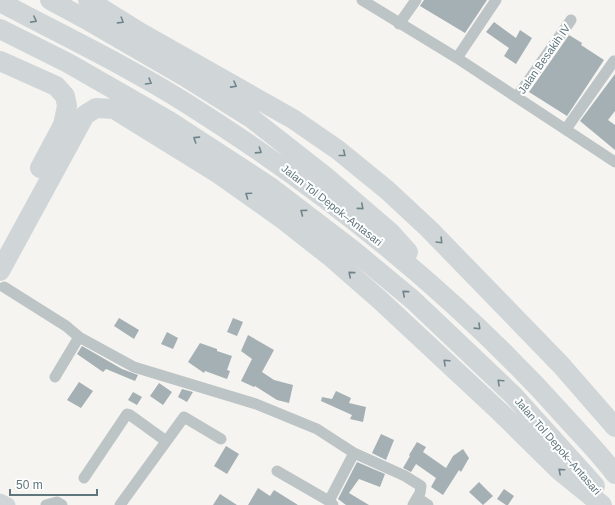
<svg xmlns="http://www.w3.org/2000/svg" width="615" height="505" viewBox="0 0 615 505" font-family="Arial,sans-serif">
	<rect width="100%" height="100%" fill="#f5f4f1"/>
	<!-- building -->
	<path fill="#a4b0b3" d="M424,0H487L465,33L420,6Z
		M494,22L516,38L520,30L532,38L516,64L504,56L509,48L486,32Z
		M569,35L582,43L581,45L604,60L567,116L529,92Z
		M615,74V111L608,120L615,125V150L580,121Z
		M119,318L139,330L134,339L114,326Z
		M233,318L243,322L237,336L227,332Z
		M167,332L178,338L173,349L161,344Z
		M248,335L274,350L262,372L274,380L293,385L289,403L277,400L255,386L254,387L241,381L252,359L241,351Z
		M200,343L217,349V351L232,356L227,370L230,371L227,379L205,371L204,373L188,362Z
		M82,346L122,369L138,375L135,381L106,369L103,372L77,354Z
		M79,382L93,391L81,408L67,400Z
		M159,383L172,392L163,405L150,396Z
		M182,389L193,392L187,402L178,397Z
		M336,391L351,398L349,403L366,407L363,422L350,419L352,415L321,401L322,397L332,399Z
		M133,392L142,397L137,405L128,400Z
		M381,434L394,440L386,460L372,453Z
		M417,442L426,447L423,452L446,468L453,456L463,449L469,458L461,472L459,470L443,495L431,487L436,478L416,464L411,472L403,468L410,456L409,455Z
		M226,446L239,454L227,474L214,466Z
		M357,462L385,474L380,487L359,479L349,493L369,505H346L338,499Z
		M479,482L493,496L483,505L469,492Z
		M258,488L270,496L274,490L298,505H248Z
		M504,489L514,496L508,505H506L497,499Z
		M220,494L237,505H213Z"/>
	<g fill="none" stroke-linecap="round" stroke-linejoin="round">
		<!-- street -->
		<path stroke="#bdc4c6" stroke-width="11" d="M362,0L457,58L615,162
			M399,24L416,0
			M457,58L496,0
			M517,97L571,20
			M566,129L614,61
			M4,287L66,326L79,337
			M55,377L79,337L134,367L256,404L317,429L354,453L329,501
			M354,453L405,476L421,486L420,493L417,498
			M277,471L329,501L333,505
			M84,478L127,414L130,415L166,441
			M46,505L57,502L62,505
			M120,505L184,417L221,439
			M413,505L417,498L428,505"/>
		<!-- secondary -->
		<path stroke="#d0d6d8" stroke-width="15" d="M0,501L8,505"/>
		<!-- highway -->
		<path stroke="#d0d6d8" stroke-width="20" d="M50,0L89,21L184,76L251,118L325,176L390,232L408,252
			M88,0L141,33L293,119L338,150L387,190L429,229L561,365L615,427
			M0,2C62,35 127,66 186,103C326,191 456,295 566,418C582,436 600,454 615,474
			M0,29L68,63L171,122L269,186L354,251L413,300L513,395L595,486
			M0,61L56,86L65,96L67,106L63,125L40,168
			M0,271L85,115L96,108L114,109L219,174L281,218L332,258L381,301L500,412L560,471L602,505"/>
	</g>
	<!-- one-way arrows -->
	<defs><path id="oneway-chevron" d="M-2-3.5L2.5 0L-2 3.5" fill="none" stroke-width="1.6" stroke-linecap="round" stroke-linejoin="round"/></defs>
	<g stroke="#70848b">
		<use href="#oneway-chevron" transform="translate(34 20) rotate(28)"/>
		<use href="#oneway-chevron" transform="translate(121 21) rotate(32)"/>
		<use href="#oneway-chevron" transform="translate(149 82) rotate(30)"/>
		<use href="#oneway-chevron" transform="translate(234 85) rotate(29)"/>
		<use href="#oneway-chevron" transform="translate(196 139) rotate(-147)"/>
		<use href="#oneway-chevron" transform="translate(259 151) rotate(33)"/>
		<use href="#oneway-chevron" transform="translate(343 154) rotate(39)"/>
		<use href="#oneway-chevron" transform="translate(248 195) rotate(-145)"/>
		<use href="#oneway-chevron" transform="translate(361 207) rotate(41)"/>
		<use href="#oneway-chevron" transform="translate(303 212) rotate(-143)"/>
		<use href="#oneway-chevron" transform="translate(440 241) rotate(46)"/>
		<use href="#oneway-chevron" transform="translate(351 274) rotate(-139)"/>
		<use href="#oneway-chevron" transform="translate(405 293) rotate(-140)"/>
		<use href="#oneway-chevron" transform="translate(478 327) rotate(44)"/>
		<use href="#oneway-chevron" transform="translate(446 362) rotate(-137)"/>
		<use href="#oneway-chevron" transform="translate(500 382) rotate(-137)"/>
		<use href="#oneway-chevron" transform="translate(561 471) rotate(-138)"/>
	</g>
	<g text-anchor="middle" stroke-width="4" stroke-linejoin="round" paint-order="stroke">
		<!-- street labels -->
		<g font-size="11" fill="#5f767d" stroke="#fff">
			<text transform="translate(544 59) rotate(-55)" y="4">Jalan Besakih IV</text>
			<text transform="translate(332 205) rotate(38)" y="4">Jalan Tol Depok–Antasari</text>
			<text transform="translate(558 446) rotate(49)" y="4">Jalan Tol Depok–Antasari</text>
		</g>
	</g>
	<!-- scale -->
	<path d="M10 489v6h87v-6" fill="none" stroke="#5f767d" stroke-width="2"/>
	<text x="16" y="489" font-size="12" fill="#5f767d" stroke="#ffffff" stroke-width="3" paint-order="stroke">50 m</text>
</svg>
